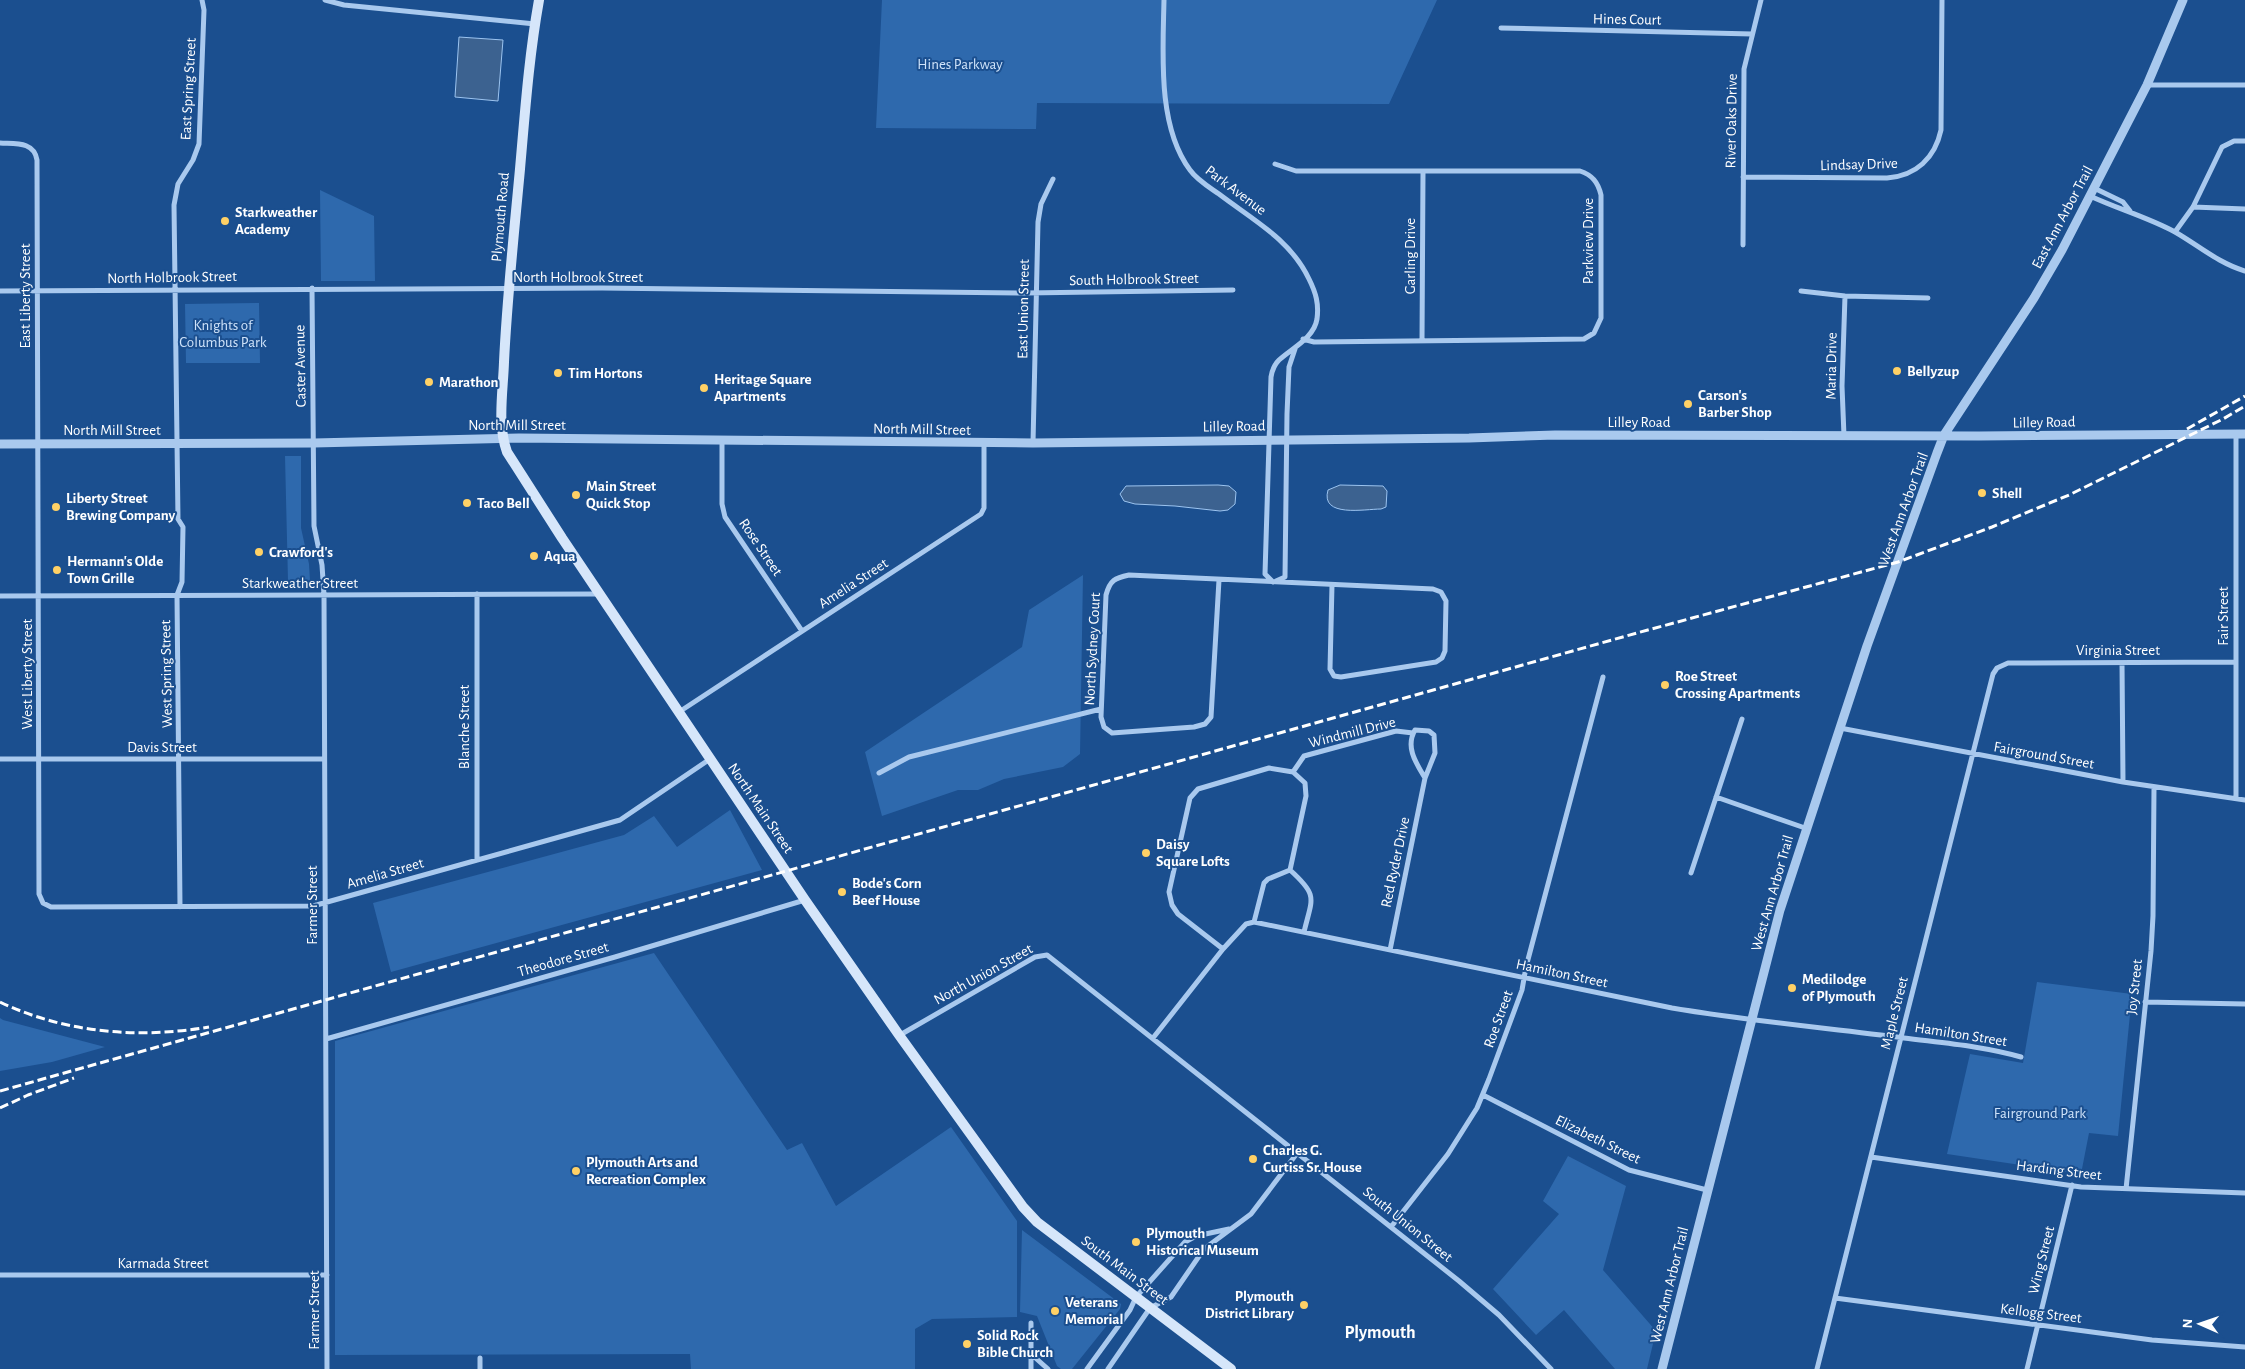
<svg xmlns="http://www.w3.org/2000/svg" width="2245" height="1369" viewBox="0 0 2245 1369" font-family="'Alegreya Sans',sans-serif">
	<rect width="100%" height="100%" fill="#1b4f8f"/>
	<!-- green -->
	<path fill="#2e69ad" d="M882,0H1437L1389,104L1037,103L1036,129L876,128Z
		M320,190L374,216L375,281H321Z
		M259,303L260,363H186L185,304Z
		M285,456H301V528L309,564L310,581H288Z
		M1083,575L1080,754L1063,767L1004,779L978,790H958L882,816L865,752L1022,647L1029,610Z
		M730,810L762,870L391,972L373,903L624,835L654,816L677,847Z
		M654,953L787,1150L802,1143L836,1206L951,1127L1017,1221V1317L932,1319L915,1329V1369H691L690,1354L335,1355V1041Z
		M2037,982L2132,994L2118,1136L2089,1133L2081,1174L1947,1154L1970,1054L2023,1063Z
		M0,1018L3,1020L105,1047L52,1062L0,1071Z
		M1568,1156L1626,1186L1603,1270L1656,1331L1647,1369H1615L1564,1310L1536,1335L1493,1289L1559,1214L1543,1201Z
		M1022,1230L1121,1304L1120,1309L1072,1369H1061L1057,1366L1037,1316L1020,1312Z"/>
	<!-- water -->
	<path fill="#3c6290" stroke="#9cc4f0" d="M459,37L503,40L498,101L455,97Z
		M1218,485L1229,486L1236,492L1235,504L1228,510L1220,511L1175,506L1135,504L1124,501L1120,494L1126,486Z
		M1340,485L1383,486L1387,491L1386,507L1381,509C1365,509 1320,518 1328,490Z"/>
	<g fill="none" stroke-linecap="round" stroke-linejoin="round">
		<!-- minor -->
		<path stroke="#a9c9ee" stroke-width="5" d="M325,0L344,5L535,24
			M1164,0C1163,52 1157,126 1190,170C1197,180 1209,187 1219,194C1253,220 1290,239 1309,279C1316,293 1319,304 1317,319C1314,338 1292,348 1279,360C1275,364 1272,371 1271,377L1265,574L1273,582
			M1501,28L1752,34
			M2147,85H2245
			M0,143C15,144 34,141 37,160L39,894L43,903L51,907L313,906L620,820L710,759
			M1275,164L1296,171H1580C1592,175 1598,182 1601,195V318L1594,333L1584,339L1314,342L1303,339
			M1743,177L1887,178C1916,176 1935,158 1941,130L1942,0
			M2094,188L2123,202L2130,211
			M2090,196C2118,209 2147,217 2175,232C2198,245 2218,263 2245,271
			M2193,207L2245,209
			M2175,232L2193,207L2222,147L2234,141H2245
			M1743,245L1744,69L1761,0
			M312,288L314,526L322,565L324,595L327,1369
			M0,291L602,288L1026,293L1233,290
			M1801,291L1845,296L1928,298
			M1422,341L1423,172
			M1844,436L1842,386L1845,296
			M722,440V504L725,517L802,631
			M1033,443L1038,222L1041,204L1053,179
			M1219,580L1211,717L1205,724L1194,727L1112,733L1104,727L1101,717L1106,595C1110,580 1115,578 1129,575L1433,589L1441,592L1446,601L1445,651L1442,658L1436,662L1341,677L1334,676L1330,669L1332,585
			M1276,581L1285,577L1287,414L1289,367L1295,349
			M477,594V860
			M0,596L599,594
			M2122,663L2123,782
			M679,712L981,514L984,508V443
			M1840,728L2123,782L2245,800
			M0,759H324
			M1293,772L1304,756L1396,731L1413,733
			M879,773L909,757L1101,709
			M1716,797L1805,828
			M2236,798V434
			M1691,873L1742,719
			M180,907L177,595L182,582L183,527L178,519L174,205L178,184L193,160L199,144L204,10L202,0
			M1254,922L1264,883L1268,879L1290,870C1319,896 1312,898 1304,932
			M1223,949L1178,914L1172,905L1169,892L1190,798L1198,789L1269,768L1293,772L1305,783L1306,796L1290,870
			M1390,950L1425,778L1435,753L1434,735L1429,731L1415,730C1405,747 1416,763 1425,778
			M2145,1002L2245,1004
			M900,1035L1035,957L1047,955L1459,1281L1499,1315L1551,1369
			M1153,1038L1223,949L1246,924L1254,922L1672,1008C1749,1021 1827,1028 1904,1038C1943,1043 1982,1046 2021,1057
			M326,1039L615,957L805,900
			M1483,1095L1629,1170L1707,1190
			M1871,1157L2081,1187L2245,1193
			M2126,1189L2151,951L2153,916L2154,787
			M1391,1227L1448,1154L1477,1108L1489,1079L1522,990L1526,967L1603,677
			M0,1275H327
			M1835,1298L2152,1340L2245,1347
			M1031,1354L1048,1369
			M480,1369V1358
			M1031,1369V1323
			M1087,1369L1130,1310L1136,1297L1185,1242L1196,1236L1229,1229
			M1108,1369L1150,1308L1171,1297L1204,1249L1251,1214L1298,1152
			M1817,1369L1993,674L1997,668L2008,663L2236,662
			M2027,1369L2072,1185"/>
		<!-- tertiary -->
		<path stroke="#a9c9ee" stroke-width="9" d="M0,444L314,443L519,438L1033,443L1469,438L1555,435L1979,436L2245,434
			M1662,1369L1780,910L1867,646L1937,453L1944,435L2034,298L2062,250L2147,85L2183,0"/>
		<!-- secondary -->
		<path stroke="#d6e6fa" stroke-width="10" d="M539,0C529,56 525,112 520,169C514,234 507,298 504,362C503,392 497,424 507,452L562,538L805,900L899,1035L1023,1207L1037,1222L1231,1369"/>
		<!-- rail -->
		<path stroke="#fff" stroke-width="3" stroke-dasharray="9 4" stroke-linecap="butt" d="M2187,429L2245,396
			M0,1002C65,1033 138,1039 209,1027
			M0,1091L1637,633L1898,562L1992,527L2069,495L2223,419L2245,406
			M0,1108L28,1095L74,1078"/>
	</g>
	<!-- markers -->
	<g fill="#ffd166" stroke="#1b4f8f" stroke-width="2">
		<circle cx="225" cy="221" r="5"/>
		<circle cx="1897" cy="371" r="5"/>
		<circle cx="558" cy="373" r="5"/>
		<circle cx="429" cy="382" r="5"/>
		<circle cx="704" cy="388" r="5"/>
		<circle cx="1688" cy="404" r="5"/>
		<circle cx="1982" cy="493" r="5"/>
		<circle cx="576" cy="495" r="5"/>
		<circle cx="467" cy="503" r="5"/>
		<circle cx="56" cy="507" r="5"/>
		<circle cx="259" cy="552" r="5"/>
		<circle cx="534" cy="556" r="5"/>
		<circle cx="57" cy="570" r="5"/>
		<circle cx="1665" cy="685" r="5"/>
		<circle cx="1146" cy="853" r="5"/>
		<circle cx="842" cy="892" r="5"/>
		<circle cx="1792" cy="988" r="5"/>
		<circle cx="1253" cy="1159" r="5"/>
		<circle cx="576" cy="1171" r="5"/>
		<circle cx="1136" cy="1242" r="5"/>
		<circle cx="1304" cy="1305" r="5"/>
		<circle cx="1055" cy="1311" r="5"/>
		<circle cx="967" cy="1344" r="5"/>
	</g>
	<g text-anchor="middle" stroke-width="4" stroke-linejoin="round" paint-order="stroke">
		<!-- street labels -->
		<g font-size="15" fill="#fff" stroke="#1b4f8f">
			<text transform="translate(1627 19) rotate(1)" y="5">Hines Court</text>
			<text transform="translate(188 89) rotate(-87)" y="5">East Spring Street</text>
			<text transform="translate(1731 121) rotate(-89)" y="5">River Oaks Drive</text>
			<text transform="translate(1859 164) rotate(-2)" y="5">Lindsay Drive</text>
			<text transform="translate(1236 190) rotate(37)" y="5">Park Avenue</text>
			<text transform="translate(500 217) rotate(-85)" y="5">Plymouth Road</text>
			<text transform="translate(2062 217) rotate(-62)" y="5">East Ann Arbor Trail</text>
			<text transform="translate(1588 241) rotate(-90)" y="5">Parkview Drive</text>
			<text transform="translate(1410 256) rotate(-90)" y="5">Garling Drive</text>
			<text transform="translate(172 277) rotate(-1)" y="5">North Holbrook Street</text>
			<text x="578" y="282">North Holbrook Street</text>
			<text transform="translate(1134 279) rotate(-1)" y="5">South Holbrook Street</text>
			<text transform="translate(25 296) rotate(-90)" y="5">East Liberty Street</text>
			<text transform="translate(1023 309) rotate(-89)" y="5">East Union Street</text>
			<text transform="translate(300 366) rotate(-91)" y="5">Caster Avenue</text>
			<text transform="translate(1831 366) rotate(-89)" y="5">Maria Drive</text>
			<text x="1639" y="427">Lilley Road</text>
			<text transform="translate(2044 422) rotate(-1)" y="5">Lilley Road</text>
			<text x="517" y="430">North Mill Street</text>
			<text transform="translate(1234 426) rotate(-1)" y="5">Lilley Road</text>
			<text transform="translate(922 429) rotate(1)" y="5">North Mill Street</text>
			<text x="112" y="435">North Mill Street</text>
			<text transform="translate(1903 509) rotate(-70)" y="5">West Ann Arbor Trail</text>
			<text transform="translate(761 547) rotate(56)" y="5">Rose Street</text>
			<text x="300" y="588">Starkweather Street</text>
			<text transform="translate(853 583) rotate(-33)" y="5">Amelia Street</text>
			<text transform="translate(2223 616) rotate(-90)" y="5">Fair Street</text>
			<text transform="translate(1092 649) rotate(-87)" y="5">North Sydney Court</text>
			<text x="2118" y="655">Virginia Street</text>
			<text transform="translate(27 674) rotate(-90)" y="5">West Liberty Street</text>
			<text transform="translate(166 674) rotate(-91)" y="5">West Spring Street</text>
			<text transform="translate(464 727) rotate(-90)" y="5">Blanche Street</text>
			<text transform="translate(1352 732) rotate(-14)" y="5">Windmill Drive</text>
			<text x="162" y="752">Davis Street</text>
			<text transform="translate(2044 755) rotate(10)" y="5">Fairground Street</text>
			<text transform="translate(761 808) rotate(56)" y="5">North Main Street</text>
			<text transform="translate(1395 862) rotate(-78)" y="5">Red Ryder Drive</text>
			<text transform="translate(385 873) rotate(-16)" y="5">Amelia Street</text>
			<text transform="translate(1772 893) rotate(-74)" y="5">West Ann Arbor Trail</text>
			<text transform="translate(312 905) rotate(-90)" y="5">Farmer Street</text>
			<text transform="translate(563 959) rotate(-16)" y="5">Theodore Street</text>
			<text transform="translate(1562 973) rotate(12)" y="5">Hamilton Street</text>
			<text transform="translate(983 974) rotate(-29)" y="5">North Union Street</text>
			<text transform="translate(2134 987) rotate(-84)" y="5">Joy Street</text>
			<text transform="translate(1894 1013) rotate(-76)" y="5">Maple Street</text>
			<text transform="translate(1498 1019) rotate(-70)" y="5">Roe Street</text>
			<text transform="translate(1961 1034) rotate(9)" y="5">Hamilton Street</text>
			<text transform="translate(1598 1139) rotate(26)" y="5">Elizabeth Street</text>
			<text transform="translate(2059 1170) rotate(7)" y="5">Harding Street</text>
			<text transform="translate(1408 1224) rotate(39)" y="5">South Union Street</text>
			<text transform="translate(2041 1260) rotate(-76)" y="5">Wing Street</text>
			<text x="163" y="1268">Karmada Street</text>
			<text transform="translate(1125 1270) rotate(37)" y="5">South Main Street</text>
			<text transform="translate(1669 1285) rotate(-76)" y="5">West Ann Arbor Trail</text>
			<text transform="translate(314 1310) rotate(-90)" y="5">Farmer Street</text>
			<text transform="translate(2041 1313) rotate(7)" y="5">Kellogg Street</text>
		</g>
		<!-- park labels -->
		<g font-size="15" fill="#cfe3fa" stroke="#1b4f8f">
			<text x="960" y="69">Hines Parkway</text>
			<text x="223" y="330">Knights of<tspan x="223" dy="17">Columbus Park</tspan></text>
			<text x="2040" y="1118">Fairground Park</text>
		</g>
		<!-- poi labels -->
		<g font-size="15" font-weight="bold" fill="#fff" stroke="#1b4f8f" text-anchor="start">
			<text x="235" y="217">Starkweather<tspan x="235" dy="17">Academy</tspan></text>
			<text x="1907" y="376">Bellyzup</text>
			<text x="568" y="378">Tim Hortons</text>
			<text x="714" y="384">Heritage Square<tspan x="714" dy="17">Apartments</tspan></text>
			<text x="439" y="387">Marathon</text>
			<text x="1698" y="400">Carson's<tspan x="1698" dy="17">Barber Shop</tspan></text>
			<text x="586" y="491">Main Street<tspan x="586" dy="17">Quick Stop</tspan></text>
			<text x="1992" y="498">Shell</text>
			<text x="66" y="503">Liberty Street<tspan x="66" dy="17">Brewing Company</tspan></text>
			<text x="477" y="508">Taco Bell</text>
			<text x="269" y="557">Crawford's</text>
			<text x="544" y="561">Aqua</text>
			<text x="67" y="566">Hermann's Olde<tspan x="67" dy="17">Town Grille</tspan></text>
			<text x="1675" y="681">Roe Street<tspan x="1675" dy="17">Crossing Apartments</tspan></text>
			<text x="1156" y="849">Daisy<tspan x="1156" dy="17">Square Lofts</tspan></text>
			<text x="852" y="888">Bode's Corn<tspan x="852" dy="17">Beef House</tspan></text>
			<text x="1802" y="984">Medilodge<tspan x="1802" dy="17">of Plymouth</tspan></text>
			<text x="1263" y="1155">Charles G.<tspan x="1263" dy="17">Curtiss Sr. House</tspan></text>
			<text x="586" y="1167">Plymouth Arts and<tspan x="586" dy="17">Recreation Complex</tspan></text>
			<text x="1146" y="1238">Plymouth<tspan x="1146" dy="17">Historical Museum</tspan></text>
			<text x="1294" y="1301" text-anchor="end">Plymouth<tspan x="1294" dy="17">District Library</tspan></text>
			<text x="1065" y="1307">Veterans<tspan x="1065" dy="17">Memorial</tspan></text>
			<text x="977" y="1340">Solid Rock<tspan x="977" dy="17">Bible Church</tspan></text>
		</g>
		<!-- quarter labels -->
		<g font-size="18" font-weight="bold" fill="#fff" stroke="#1b4f8f">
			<text x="1380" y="1338">Plymouth</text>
		</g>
	</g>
	<!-- north arrow -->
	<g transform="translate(2200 1324) rotate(272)" stroke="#1b4f8f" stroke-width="4" paint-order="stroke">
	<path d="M0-4L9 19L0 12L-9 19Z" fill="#ffffff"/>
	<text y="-8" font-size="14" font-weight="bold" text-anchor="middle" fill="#ffffff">N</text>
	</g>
</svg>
